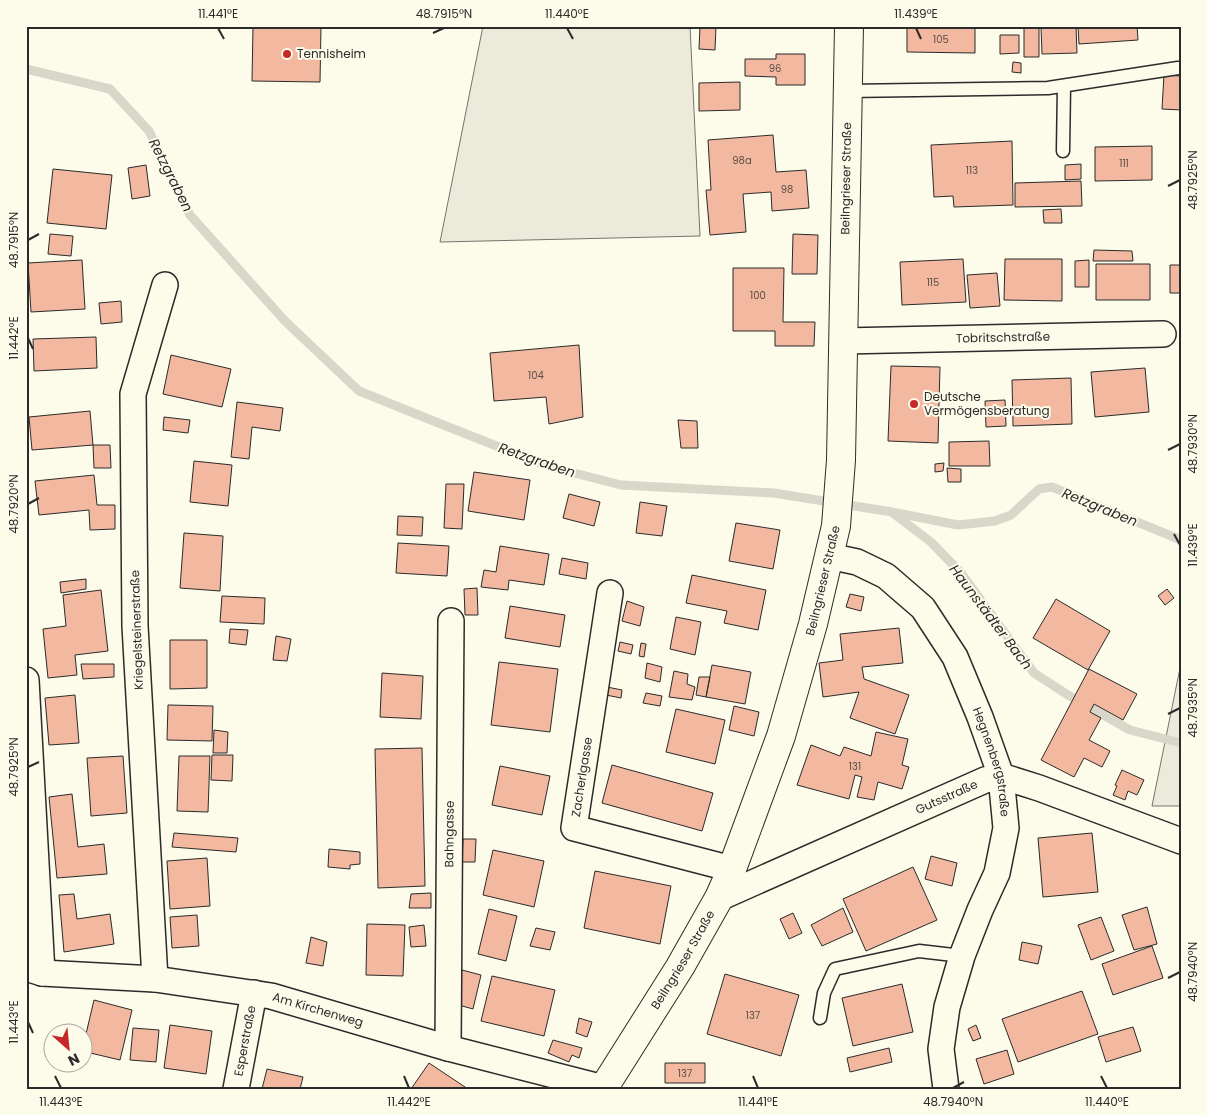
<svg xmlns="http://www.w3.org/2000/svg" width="1207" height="1115" viewBox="0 0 1207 1115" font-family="Poppins,sans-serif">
	<rect width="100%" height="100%" fill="#fdfbea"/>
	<!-- green -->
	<path fill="#ecebdb" stroke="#74746e" d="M483,26H690L700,236L440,242Z
		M1181,664V806H1152L1180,668Z"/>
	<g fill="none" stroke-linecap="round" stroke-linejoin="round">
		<!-- stream -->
		<path stroke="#d8d7c9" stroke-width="9" d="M26,69L110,89L149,131L190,215L285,321L359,391L436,422L547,466L621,485L774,493L892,512L958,525L995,521L1011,515L1039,489L1052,487L1181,540
			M894,514L931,542L961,573L1034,673L1068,695L1130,730L1181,743"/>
	</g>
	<!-- building -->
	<path fill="#f2b8a0" stroke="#2b2b2b" d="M253,26H321L320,82L252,81Z
		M700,26H716L715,50L699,49Z
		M907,26H975V53L907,52Z
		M1039,26V57H1024V27Z
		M1076,26L1077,53L1042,54L1041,27Z
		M1078,26H1137L1138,40L1079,44Z
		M1000,35H1019V53L1000,54Z
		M776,54H805V85H776V77L745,76V59H776Z
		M1013,62L1021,63V73L1012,72Z
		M1164,75L1181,76V110L1162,109Z
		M740,82V110L699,111V83Z
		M773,135L776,172L806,170L809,208L772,211L771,192L743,194L746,232L710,235L706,190H711L708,140Z
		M1012,141L1013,205L954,207L953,196L934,197L931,145Z
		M1152,146V180L1095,181V147Z
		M1081,164V179L1065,180V165Z
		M146,165L150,196L132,199L128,168Z
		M53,169L112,175L106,229L47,223Z
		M1081,181L1082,206L1015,207V183Z
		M1061,209L1062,223H1044L1043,210Z
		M50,234L73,236L71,256L48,254Z
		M793,234L818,235L817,274H792Z
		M1094,250L1132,251L1133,261H1093Z
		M963,259L966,302L902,305L900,262Z
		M1005,259H1062V301L1004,300Z
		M82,260L85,309L31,312L28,263Z
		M1089,260V287H1075V261Z
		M1096,264H1150V300H1096Z
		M1170,265H1181V293H1170Z
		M733,268H784L783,322H815L814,346H775V331H733Z
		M997,273L1000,306L970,308L967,275Z
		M121,301L122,322L101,324L99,303Z
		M96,337L97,368L34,371L33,339Z
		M579,345L583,417L549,424L546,397L494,401L490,353Z
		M171,355L231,369L222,407L163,394Z
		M891,366L940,367L938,443L888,441Z
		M1145,368L1149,412L1095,417L1091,372Z
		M1071,378L1072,424L1013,426L1012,380Z
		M1005,400L1006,426L986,427L985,401Z
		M237,402L283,408L280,431L252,427L249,459L231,457Z
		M90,411L93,445L32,450L29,417Z
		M164,417L190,420L188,433L163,430Z
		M678,420L697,421L698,448H681Z
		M989,441L990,466H949V442Z
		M93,445H110L111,468H94Z
		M194,461L232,465L228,506L190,502Z
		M944,463L943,471L935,472V464Z
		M947,468L961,469V482H948Z
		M474,472L530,480L524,520L468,511Z
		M94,475L97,505H115V529L90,530L89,510L39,515L35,481Z
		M446,484H464L462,529L444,528Z
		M569,494L600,502L594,526L563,518Z
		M640,502L667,506L662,536L636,533Z
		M398,516L423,517L422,536L397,535Z
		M736,523L780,530L773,569L729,561Z
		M184,533L223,536L220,591L180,588Z
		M398,543L449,546L447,576L396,573Z
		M500,546L549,554L544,585L509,580L508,590L481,587L484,570L496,572Z
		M562,558L588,563L586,579L559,574Z
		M692,575L766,590L758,630L724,623L727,611L686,603Z
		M86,579V589L61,593L60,582Z
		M477,588L478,615H465L464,589Z
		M1167,589L1174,598L1165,605L1158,596Z
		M101,590L108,651L75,655L77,675L48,678L43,629L66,626L63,595Z
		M850,594L864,597L861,611L846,607Z
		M222,596L265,598L264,624L220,622Z
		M1056,599L1110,631L1088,670L1033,638Z
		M627,601L644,607L640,626L622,621Z
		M510,606L565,615L560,647L505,638Z
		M676,617L701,622L695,655L670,649Z
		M899,628L903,663L862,667L864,679L909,695L895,734L850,718L859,692L823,697L819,663L843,660L840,634Z
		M230,629L248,630L246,645L229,643Z
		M276,636L291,639L287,661L273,660Z
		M170,640H207V688L170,689Z
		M620,642L633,645L631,654L618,651Z
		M641,643L646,644L644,657L639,656Z
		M499,662L558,669L550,732L491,725Z
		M647,663L662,667L660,682L645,678Z
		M81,664H114V677L83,679Z
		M712,665L751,672L745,704L706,697Z
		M1089,669L1137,694L1123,720L1094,704L1090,712L1101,718L1089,740L1110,751L1102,767L1084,758L1074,777L1041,760Z
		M674,671L688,674L687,684L695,687L692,700L669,697Z
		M382,673L423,676L421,719L380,717Z
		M699,677H710L706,697L696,695Z
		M607,687L622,690L621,698L606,695Z
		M646,693L662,696L660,706L643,703Z
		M75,695L79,743L49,745L45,698Z
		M168,705L213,706L212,741L167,740Z
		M734,706L759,712L754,736L729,730Z
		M676,709L725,720L715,764L666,752Z
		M214,730L228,732L227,753H213Z
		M876,732L908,739L902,765L909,767L902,789L878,782L874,800L857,797L862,777L855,775L849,799L797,785L811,745L840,756L844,747L871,756Z
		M422,748L425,886L378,888L375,749Z
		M212,755H233L232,781L211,780Z
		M123,756L127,813L91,816L87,758Z
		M179,756H210L208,812L177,811Z
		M612,765L713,793L702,831L602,803Z
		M500,766L550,776L542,815L492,805Z
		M1122,770L1144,780L1137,795L1128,791L1125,800L1113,795L1117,786L1115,785Z
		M72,794L78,847L104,844L107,874L57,878L49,797Z
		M174,833L238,838L236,852L172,847Z
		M1092,833L1098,892L1043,897L1038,838Z
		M463,839H476L475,862H462Z
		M329,849L360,852V864L350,865V869L328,867Z
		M493,850L544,861L534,907L483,895Z
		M931,856L957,863L952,886L925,879Z
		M207,858L210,906L170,909L167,861Z
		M913,867L937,920L866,951L843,899Z
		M595,871L671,886L660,944L584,928Z
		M431,893V908H409L411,894Z
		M74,894L77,919L110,914L114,944L64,952L59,895Z
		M1147,907L1157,944L1134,950L1122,915Z
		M843,908L853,932L822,946L811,925Z
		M489,909L517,916L506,961L478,954Z
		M793,913L802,933L789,939L780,919Z
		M197,915L199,946L172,948L170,917Z
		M1101,917L1114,951L1091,960L1078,925Z
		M367,924L405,925L403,976L366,975Z
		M424,925L426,946L411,947L409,927Z
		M536,928L555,932L550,950L530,946Z
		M311,937L327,942L323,966L306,963Z
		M1022,942L1042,946L1038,964L1019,960Z
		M1152,946L1163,978L1113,995L1102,964Z
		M462,970L481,975L473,1009L455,1004Z
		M725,974L799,995L781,1056L707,1034Z
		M492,976L555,990L544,1036L481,1021Z
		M902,984L913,1032L853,1046L842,998Z
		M1082,991L1098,1034L1018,1062L1002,1019Z
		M94,1000L132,1010L120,1060L82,1051Z
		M579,1018L592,1022L587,1037L576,1033Z
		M170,1025L212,1031L206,1074L164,1068Z
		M976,1025L981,1038L973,1041L968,1029Z
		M1133,1027L1141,1051L1106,1062L1098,1037Z
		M133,1028L159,1030L156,1062L130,1060Z
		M553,1040L582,1048L579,1058L572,1055L569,1062L548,1053Z
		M889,1048L892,1062L850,1072L847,1058Z
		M1007,1050L1014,1074L984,1084L976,1059Z
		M429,1063L468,1089H411Z
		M665,1063H705V1083H665Z
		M267,1069L303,1077L300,1089H262Z"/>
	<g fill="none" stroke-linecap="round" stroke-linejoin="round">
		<defs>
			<path id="service" d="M847,91L1048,88L1178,68
				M1063,151L1064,86
				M820,1018L824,993L835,969L919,951L962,956"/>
			<g id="minor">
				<path id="s1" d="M843,341L1163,334"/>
				<path id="s2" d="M829,556L857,562L886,576L923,608L955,657L980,717L1001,776L1006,828L997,873L980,910L962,956L947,1007L941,1049L946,1089"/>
				<path d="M610,593L574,828L732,869"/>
				<path d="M26,680L42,973"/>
				<path id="s3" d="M719,898L985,780L1001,776L1039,788L1181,841"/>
				<path id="s4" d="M26,968L42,973L155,979L271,996L448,1048L604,1088"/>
				<path d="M155,979L135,626L133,394L165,285"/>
				<path id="s5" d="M448,1048L451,621"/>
				<path id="s6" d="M236,1089L254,993"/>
			</g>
			<g id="secondary">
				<path id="s7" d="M603,1089L680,967L719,898L732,869L781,736L813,624L836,526L841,460L849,26"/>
			</g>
		</defs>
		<!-- service casing -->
		<use href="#service" stroke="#2b2b2b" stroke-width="15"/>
		<!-- minor casing -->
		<use href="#minor" stroke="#2b2b2b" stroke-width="28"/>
		<!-- secondary casing -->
		<use href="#secondary" stroke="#2b2b2b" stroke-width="30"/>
		<!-- service -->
		<use href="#service" stroke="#fdfbea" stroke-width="12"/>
		<!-- minor -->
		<use href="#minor" stroke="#fdfbea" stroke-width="25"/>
		<!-- secondary -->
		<use href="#secondary" stroke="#fdfbea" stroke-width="28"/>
	</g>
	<!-- ticks -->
	<path fill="none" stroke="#2b2b2b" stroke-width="2" d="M218,28L224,39M567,28L573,39M916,28L921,39M433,33L444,28M1168,186L1180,180M28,240L39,234M28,338L33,349M1168,450L1180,444M28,504L39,498M1174,534L1180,545M1168,714L1180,708M28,767L39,762M1168,978L1180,972M28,1022L33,1033M55,1076L61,1088M404,1076L409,1088M753,1076L758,1088M1101,1076L1107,1088M953,1088L964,1082"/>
	<!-- markers -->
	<g fill="#c62828" stroke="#fdfbea" stroke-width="2">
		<circle cx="287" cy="54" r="5"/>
		<circle cx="914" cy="404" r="5"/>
	</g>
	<g text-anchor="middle" stroke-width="4" stroke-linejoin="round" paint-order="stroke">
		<!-- number labels -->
		<g font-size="10" fill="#5d4e48">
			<text x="941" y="43">105</text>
			<text x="775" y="72">96</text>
			<text x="742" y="164">98a</text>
			<text x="1124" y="167">111</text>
			<text x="972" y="174">113</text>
			<text x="787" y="193">98</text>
			<text x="933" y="286">115</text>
			<text x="758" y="299">100</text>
			<text x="536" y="379">104</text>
			<text x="855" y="770">131</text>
			<text x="753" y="1019">137</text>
			<text x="685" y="1077">137</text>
		</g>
		<!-- poi labels -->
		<g font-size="12" fill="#2b2b2b" stroke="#fdfbea" text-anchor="start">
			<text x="297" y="58">Tennisheim</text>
			<text x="924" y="401">Deutsche<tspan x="924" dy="14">Vermögensberatung</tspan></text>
		</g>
		<!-- street labels -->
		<g font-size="12" fill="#2b2b2b" stroke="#fdfbea">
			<text dy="4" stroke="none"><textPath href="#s7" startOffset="962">Beilngrieser Straße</textPath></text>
			<text dy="4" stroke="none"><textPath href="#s1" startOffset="160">Tobritschstraße</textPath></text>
			<text dy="4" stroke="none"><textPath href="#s7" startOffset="558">Beilngrieser Straße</textPath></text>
			<text transform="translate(137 630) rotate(-92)" y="4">Kriegelsteinerstraße</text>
			<text dy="4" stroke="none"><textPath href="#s2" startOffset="280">Hegnenbergstraße</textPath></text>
			<text transform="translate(582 777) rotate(-81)" y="4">Zacherlgasse</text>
			<text dy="4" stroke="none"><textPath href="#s3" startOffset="249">Gutsstraße</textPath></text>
			<text dy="4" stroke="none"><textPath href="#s5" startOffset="214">Bahngasse</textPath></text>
			<text dy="4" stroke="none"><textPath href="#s7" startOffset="152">Beilngrieser Straße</textPath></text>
			<text dy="4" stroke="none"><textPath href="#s4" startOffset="296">Am Kirchenweg</textPath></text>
			<text dy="4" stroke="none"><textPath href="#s6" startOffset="49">Esperstraße</textPath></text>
		</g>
		<!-- water labels -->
		<g font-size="14" font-style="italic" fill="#2b2b2b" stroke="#fdfbea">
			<text transform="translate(171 175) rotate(63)" y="5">Retzgraben</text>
			<text transform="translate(537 460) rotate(19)" y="5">Retzgraben</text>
			<text transform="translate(1100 507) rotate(22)" y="5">Retzgraben</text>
			<text transform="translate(991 617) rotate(53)" y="5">Haunstädter Bach</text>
		</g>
	</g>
	<!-- border -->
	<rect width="1207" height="1115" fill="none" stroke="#fdfbea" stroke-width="55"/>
	<!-- north arrow -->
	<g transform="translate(68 1048) rotate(153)"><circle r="24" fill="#fdfbea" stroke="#a9a89e"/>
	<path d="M0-4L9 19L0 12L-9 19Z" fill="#c62828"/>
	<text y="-8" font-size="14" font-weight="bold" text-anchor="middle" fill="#2b2b2b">N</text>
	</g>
	<rect x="28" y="28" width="1152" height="1060" fill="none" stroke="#2b2b2b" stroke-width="2"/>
	<g font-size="12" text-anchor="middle" fill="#2b2b2b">
		<text x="218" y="18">11.441°E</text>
		<text x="444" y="18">48.7915°N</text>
		<text x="567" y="18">11.440°E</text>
		<text x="916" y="18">11.439°E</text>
		<text transform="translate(1193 180) rotate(-90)" y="4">48.7925°N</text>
		<text transform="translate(14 240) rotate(-90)" y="4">48.7915°N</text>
		<text transform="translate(14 338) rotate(-90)" y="4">11.442°E</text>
		<text transform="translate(1193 444) rotate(-90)" y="4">48.7930°N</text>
		<text transform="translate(14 504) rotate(-90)" y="4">48.7920°N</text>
		<text transform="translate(1193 545) rotate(-90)" y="4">11.439°E</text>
		<text transform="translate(1193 708) rotate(-90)" y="4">48.7935°N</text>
		<text transform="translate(14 767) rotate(-90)" y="4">48.7925°N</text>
		<text transform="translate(1193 972) rotate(-90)" y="4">48.7940°N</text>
		<text transform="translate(14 1022) rotate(-90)" y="4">11.443°E</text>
		<text x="61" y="1106">11.443°E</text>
		<text x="409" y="1106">11.442°E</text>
		<text x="758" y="1106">11.441°E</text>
		<text x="953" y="1106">48.7940°N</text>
		<text x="1107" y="1106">11.440°E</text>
	</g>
</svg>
